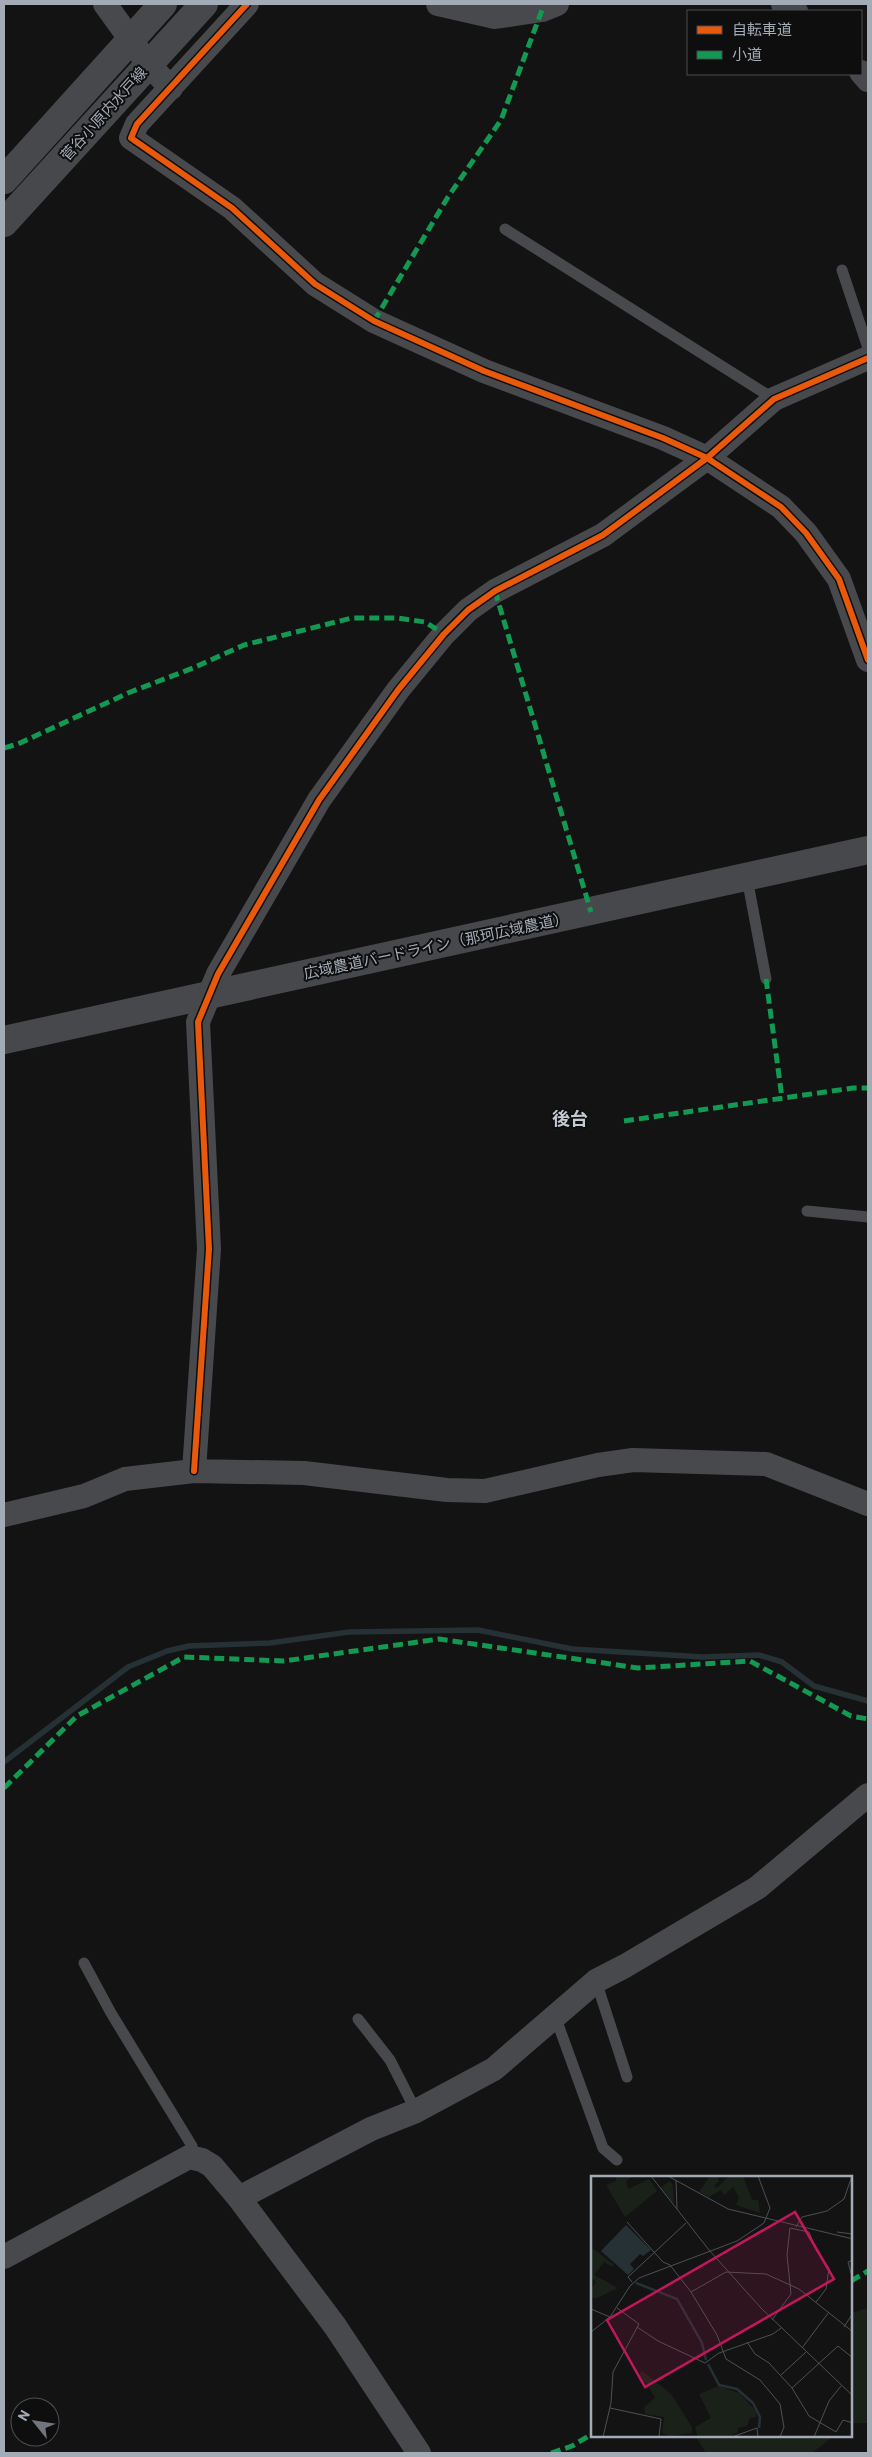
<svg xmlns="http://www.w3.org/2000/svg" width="872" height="2457" viewBox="0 0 872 2457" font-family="Barlow,'Noto Sans JP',sans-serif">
	<rect width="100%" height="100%" fill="#131313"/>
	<!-- green -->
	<path fill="#192119" d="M868,2308V2423H851V2313Z
		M695,2436H834L812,2453H706Z"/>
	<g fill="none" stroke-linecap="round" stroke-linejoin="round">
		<!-- stream -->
		<path stroke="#263136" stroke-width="5.5" d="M4,1762L128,1667L167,1651L189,1646L270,1643L349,1632L478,1630L572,1649L703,1657L759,1655L782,1662L814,1686L868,1701"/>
		<!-- lane -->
		<path stroke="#47494c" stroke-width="11" d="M505,229L774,399
			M842,270L868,348
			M747,878L766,979
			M807,1211L868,1217
			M84,1963L111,2013L192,2146L189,2157
			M596,1981L627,2077
			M555,2016L603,2148L617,2160
			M358,2019L390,2060L416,2111"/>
		<!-- street -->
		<path stroke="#47494c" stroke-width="24" d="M105,4L149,65L171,88
			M247,4L137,124L131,138L232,208L315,284L374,321L484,371L663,438L707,458L781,507L806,533L839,579L868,660
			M438,4L495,17L542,10L557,4
			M783,4L796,11
			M861,72L868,80
			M194,1471L209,1249L198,1022L218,974L319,800L398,690L444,634L468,610L495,591L603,535L707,458L774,399L868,358
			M4,1515L84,1496L125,1479L194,1471L304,1473L447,1490L485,1491L598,1465L633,1460L766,1464L868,1504
			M239,2198L371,2129L416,2111L494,2069L596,1981L625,1966L757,1888L868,1795
			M4,2257L189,2157L202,2160L212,2166L239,2198L335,2326L419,2453"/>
		<!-- secondary -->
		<path stroke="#46484b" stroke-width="28" d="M4,180L163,4
			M4,223L204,4
			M4,1040L868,850"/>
		<!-- quiet -->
		<path stroke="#139951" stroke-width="5" stroke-dasharray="10 5" stroke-linecap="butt" d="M374,321L448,197L501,120L542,10
			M495,591L591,912
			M4,748L18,744L128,693L193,668L244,645L352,618H398L425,622L444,634
			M766,979L782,1098
			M624,1121L853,1088H868
			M4,1788L77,1716L184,1657L284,1661L439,1639L638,1668L750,1661L851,1716L868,1719
			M851,2281L868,2271
			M551,2453L572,2446L592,2434"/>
		<defs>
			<path id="cycleway" d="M247,4L137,124L131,138L232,208L315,284L374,321L484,371L663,438L707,458L781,507L806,533L839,579L868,660
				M194,1471L209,1249L198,1022L218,974L319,800L398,690L444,634L468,610L495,591L603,535L707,458L774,399L868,358"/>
		</defs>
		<!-- cycleway casing -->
		<use href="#cycleway" stroke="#0e0e0f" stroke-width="9"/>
		<!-- cycleway -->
		<use href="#cycleway" stroke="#e8590c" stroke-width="6"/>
	</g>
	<g text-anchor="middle" stroke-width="4" stroke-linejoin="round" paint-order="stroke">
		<!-- street labels -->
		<g font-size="15" fill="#a3abb6" stroke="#0e0e0f">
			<text transform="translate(104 114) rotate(-48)" y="5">菅谷小原内水戸線</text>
			<text transform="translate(436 946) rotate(-12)" y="5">広域農道バードライン（那珂広域農道）</text>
		</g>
		<!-- quarter labels -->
		<g font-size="18" font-weight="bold" fill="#c4cad2" stroke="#0e0e0f">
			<text x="570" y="1125">後台</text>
		</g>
	</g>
	<!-- overview -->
	<g transform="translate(591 2176)">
		<rect width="261" height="261" fill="#131313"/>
		<path d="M25,0H42L35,5L37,13L58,3L66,15L34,41L15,9L25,5ZM119,0H126L128,5L123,10L126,12L138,0H152L161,24H167L169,37L145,29L148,21L142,11L133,19L130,14L118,21L108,16ZM79,5L82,10L83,28L69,12ZM0,71L23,89L21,91L13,86L3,99L27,112L6,122H0V113L5,106L0,102ZM50,194L80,218L101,251V257L78,260L71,257L73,241L54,238L53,231L64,222L56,208L48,203ZM128,210L148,217L164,234L166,241L159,242L156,250L147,252V256L138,261H107L104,251L120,242L108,218Z" fill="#192119"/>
		<path d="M35,49L60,74L52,80L49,78L39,88L43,93L37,99L10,75Z" fill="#263136"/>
		<path fill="none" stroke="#263136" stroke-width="2.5" d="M45,107L86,123L111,167L115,184M117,188L128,209L146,213L162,227L169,241L168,252"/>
		<path fill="none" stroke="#4d5054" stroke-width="1" d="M60,0L118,74L170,132L262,220M77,0L137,33L262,63M85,4L86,33M36,46L72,86L79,89L100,116L126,159L135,183L169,204L189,228L193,251L189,261M205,51L211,41L236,35L253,23L261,0M246,56L262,58M262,84L257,86L262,105M41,106L37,101L95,47M100,116L135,96L175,98L208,113L262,156M0,133L19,141M181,144L200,118L196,79L199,52L218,56L225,74L238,92L235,113L225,126M46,151L67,165L114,187L128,177L182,158L190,152M253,151L262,137M0,156L19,141L39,110L48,102L146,65L173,47L179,32L167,0M156,166L164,178L178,187L201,212L218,240L245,256L252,244L262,247M211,172L238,136M190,199L215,176M201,212L247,170L262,182M19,232L70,243L68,261M12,261L20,227L22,196L48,148L26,132M141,261L166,252L167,261M223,261L238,225L250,210"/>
		<path fill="#c2185b" fill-opacity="0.15" stroke="#c2185b" stroke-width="2.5" d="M204,36L243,103L54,211L16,144Z"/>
		<rect width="261" height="261" fill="none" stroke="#a3abb6" stroke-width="2.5"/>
	</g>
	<!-- border -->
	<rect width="872" height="2457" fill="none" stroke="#a3abb6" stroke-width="10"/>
	<!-- legend -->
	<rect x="687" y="10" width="175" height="65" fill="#0e0e0f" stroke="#4a4d52"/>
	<rect x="697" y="26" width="25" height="8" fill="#e8590c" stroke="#4a4d52"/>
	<text x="732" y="35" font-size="15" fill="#a3abb6">自転車道</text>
	<rect x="697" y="51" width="25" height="8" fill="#139951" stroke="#4a4d52"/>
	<text x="732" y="60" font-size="15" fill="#a3abb6">小道</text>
	<!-- north arrow -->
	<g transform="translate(35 2422) rotate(300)"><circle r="24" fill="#0e0e0f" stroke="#4a4d52"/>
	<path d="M0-4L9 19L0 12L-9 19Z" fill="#71767d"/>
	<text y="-8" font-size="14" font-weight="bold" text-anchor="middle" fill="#a3abb6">N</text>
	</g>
</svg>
